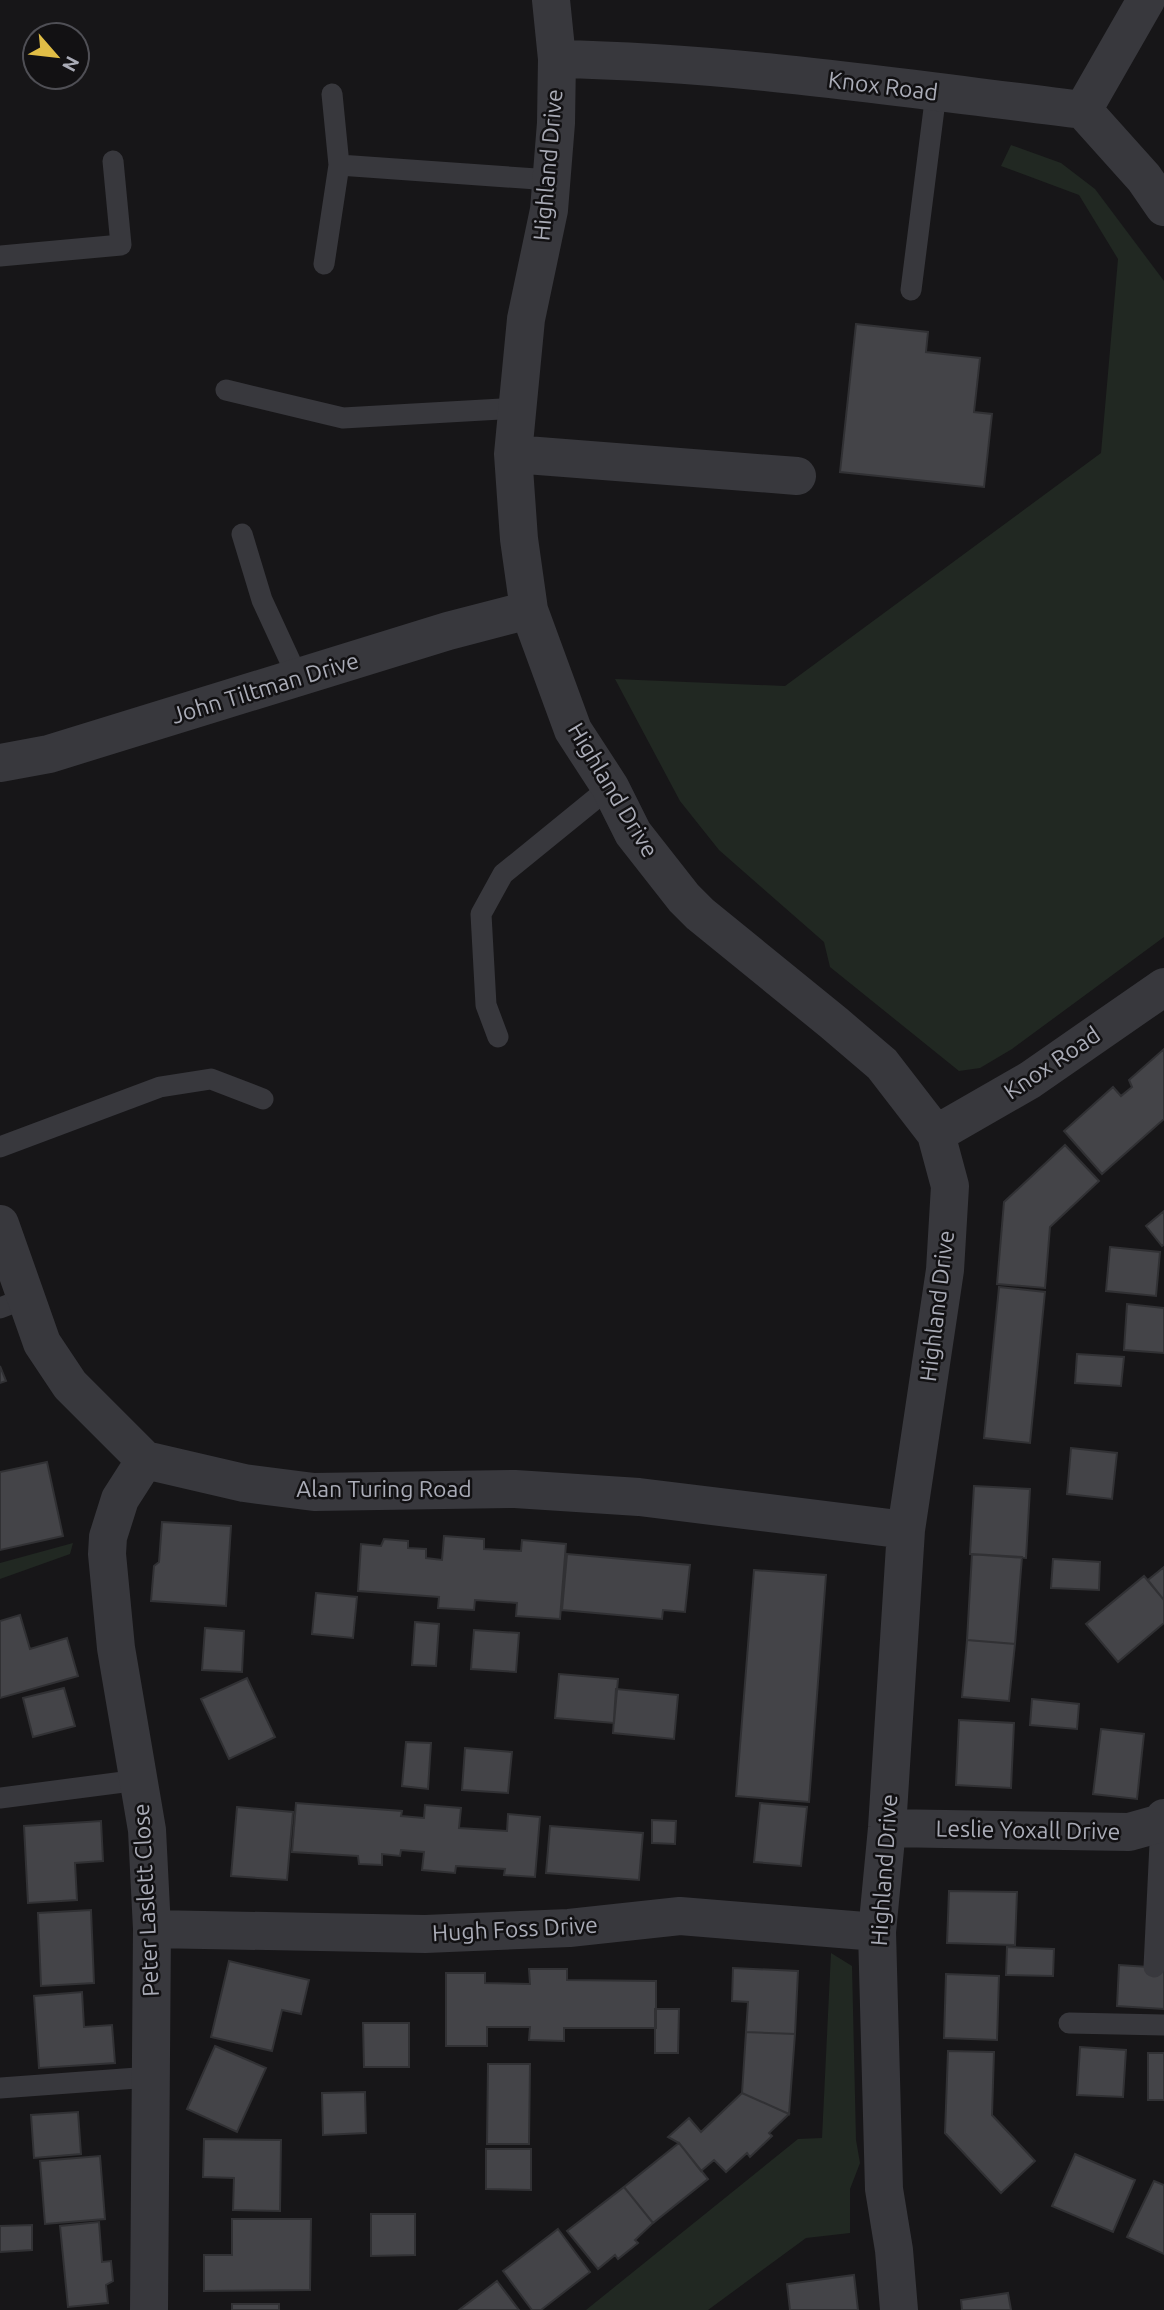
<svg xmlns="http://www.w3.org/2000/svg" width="1164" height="2310" viewBox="0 0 1164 2310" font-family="Ubuntu,sans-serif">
	<rect width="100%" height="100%" fill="#171618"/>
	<!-- green -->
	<path fill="#212822" d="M1011,145L1061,163L1095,189L1164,281V937L1012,1049L980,1068L959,1071L830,967L824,942L719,850L680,801L615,679L785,686L1101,453L1118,259L1079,195L1001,166Z
		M73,1543L70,1554L0,1579V1563Z
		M831,1953L852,1966L856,2140L860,2163L850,2189V2233L806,2238L708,2310H586L798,2139L822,2138Z"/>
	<!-- building -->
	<path fill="#444448" stroke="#313134" stroke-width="2" d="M856,324L928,332L926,352L980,358L974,412L992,414L984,487L840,472Z
		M1164,1049V1119L1102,1174L1064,1131L1113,1087L1121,1096L1132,1087L1129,1080Z
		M1065,1145L1099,1181L1050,1227L1045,1288L997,1284L1004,1202Z
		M1164,1211V1244L1162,1246L1146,1226Z
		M1110,1247L1160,1252L1156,1296L1106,1291Z
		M999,1287L1045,1292L1030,1443L984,1438Z
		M1127,1304L1164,1308V1353L1124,1350Z
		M1077,1354L1124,1357L1121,1386L1075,1383Z
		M0,1366L6,1381L0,1383Z
		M1071,1448L1117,1453L1112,1499L1067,1494Z
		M47,1462L63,1536L0,1550V1472Z
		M974,1486L1030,1489L1026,1558L970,1554Z
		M162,1522L231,1526L226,1606L151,1601L154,1566L159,1562Z
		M444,1536L484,1539V1549L521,1551L522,1540L566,1544L560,1619L516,1616L517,1603L475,1600L474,1610L438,1608L439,1597L358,1591L361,1544L381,1546L384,1539L408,1541V1548L426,1549V1558L442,1560Z
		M567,1554L690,1565L685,1612L663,1610L662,1619L562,1610Z
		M972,1554L1022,1557L1015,1644L967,1640Z
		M1053,1559L1100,1562L1099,1590L1051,1588Z
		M1164,1567V1600L1148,1580Z
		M754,1570L826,1575L809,1802L736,1796Z
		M1144,1576L1164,1600V1623L1118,1662L1086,1624Z
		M316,1593L357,1597L353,1638L312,1634Z
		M20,1615L30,1649L67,1638L78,1676L0,1698V1621Z
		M415,1622L439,1624L436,1666L412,1665Z
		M205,1628L244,1631L242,1672L202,1670Z
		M474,1630L519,1633L516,1672L471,1669Z
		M967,1640L1015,1644L1009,1701L962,1697Z
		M559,1674L618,1679L614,1723L555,1718Z
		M247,1678L275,1737L229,1759L201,1699Z
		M64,1688L75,1726L33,1737L23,1698Z
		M616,1689L678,1695L674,1739L613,1733Z
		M1032,1699L1079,1704L1077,1729L1030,1725Z
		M959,1720L1014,1723L1011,1788L956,1785Z
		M1101,1729L1144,1734L1137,1799L1093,1794Z
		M406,1742L431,1743L428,1789L402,1786Z
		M465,1748L512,1752L508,1793L462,1790Z
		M296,1803L402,1811L401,1816L424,1818L425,1805L461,1808L459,1828L507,1831L508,1814L540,1817L535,1877L504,1875L505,1869L456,1866L455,1873L422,1870L424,1852L401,1850L400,1856L382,1854V1865L359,1864L358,1856L292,1852Z
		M760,1803L807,1807L801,1866L754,1862Z
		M237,1807L293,1812L287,1880L231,1876Z
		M652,1820L676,1821L675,1844L652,1843Z
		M101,1821L103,1861L75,1863L77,1900L28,1903L24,1826Z
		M550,1826L643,1833L639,1880L546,1873Z
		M949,1891L1017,1892L1015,1945L947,1943Z
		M91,1910L94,1983L41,1986L38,1913Z
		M1007,1947L1054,1949L1053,1976L1006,1975Z
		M229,1961L309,1980L301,2014L282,2010L272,2051L211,2037Z
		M1119,1965L1164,1968V2009L1117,2006Z
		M733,1968L798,1971L795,2034L746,2032L748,2002L732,2001Z
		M529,1969H567V1980L656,1981V2028H564V2041L529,2040L530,2027H487V2046H446V1973H485V1983L530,1984Z
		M946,1974L999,1976L997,2040L944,2038Z
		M82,1992L84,2027L112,2025L115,2063L39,2068L34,1996Z
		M655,2009H679L678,2053H655Z
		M363,2023H409V2067H364Z
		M746,2032L795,2034L789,2114L742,2093Z
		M215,2046L266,2068L237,2132L187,2109Z
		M1080,2047L1126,2050L1123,2097L1077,2095Z
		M948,2051L994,2052L992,2115L1035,2161L1001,2193L945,2133Z
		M1148,2053H1164V2100H1148Z
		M488,2064H530L529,2144H487Z
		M365,2092L366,2133L323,2135L322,2093Z
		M742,2093L789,2114L769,2133L772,2136L750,2157L747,2153L726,2172L714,2160L701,2171L679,2143L668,2137L689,2118L701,2132Z
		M78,2112L81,2154L34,2158L31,2115Z
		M204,2139L281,2140L280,2211L233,2210L234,2178L203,2177Z
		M679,2143L708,2179L653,2223L624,2187Z
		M486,2149H531V2190L486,2189Z
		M1075,2154L1135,2180L1113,2232L1052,2206Z
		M100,2156L105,2219L45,2224L40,2161Z
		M1154,2181L1164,2185V2254L1127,2237Z
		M624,2187L653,2223L635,2240L638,2243L618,2259L615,2255L598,2269L567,2231Z
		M371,2214H415V2255L371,2256Z
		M232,2219H311L310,2290L204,2291V2255H232Z
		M99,2222L102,2262L111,2261L113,2281L106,2285L108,2303L68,2307L60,2226Z
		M32,2225V2250L0,2252V2226Z
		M558,2229L590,2272L541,2310H532L503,2271Z
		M854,2275L858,2310H790L787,2284Z
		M497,2281L519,2310H459Z
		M1008,2293L1011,2310H962L961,2300Z
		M232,2304H279V2310H232Z"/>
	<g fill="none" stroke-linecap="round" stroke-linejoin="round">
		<!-- service -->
		<path stroke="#38383d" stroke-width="21" d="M339,165L551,180
			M0,256L121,245L113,161
			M324,264L339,165L332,94
			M911,290L936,93
			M226,390L343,418L519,408
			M242,534L262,600L298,678
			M498,1037L486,1005L481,914L503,874L610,787
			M0,1147L160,1087L211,1079L263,1099
			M0,1308L26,1298
			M0,1798L139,1780
			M1154,1967L1161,1823
			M1069,2023L1164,2025
			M0,2088L151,2077"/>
		<!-- minor -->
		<path stroke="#38383d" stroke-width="38" d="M551,0L557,59L556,123L549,210L526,319L513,454L519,539L529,610L573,730L610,787L633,833L684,898L700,914L834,1023L882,1064L936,1134L950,1186L945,1270L906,1530L887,1828L877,1932L884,2189L894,2250L899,2310
			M557,59C733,62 908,89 1083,110L1144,178L1164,207
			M1083,110L1146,0
			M513,454L797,476
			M0,763L49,754L448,631L529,610
			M936,1134L1030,1080L1164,987
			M0,1224L42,1343L70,1385L145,1460L244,1483L314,1492L515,1489L639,1497L906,1530
			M145,1460L120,1499L108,1537L107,1554L116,1648L147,1830L152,1929L149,2310
			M887,1828L1129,1832L1161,1823L1164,1818
			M152,1929L425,1934L569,1928L680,1916L877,1932"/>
	</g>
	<g text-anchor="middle" stroke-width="5" stroke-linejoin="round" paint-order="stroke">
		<!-- street labels -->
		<g font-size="23" fill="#aaacb7" stroke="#121113">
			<text transform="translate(883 86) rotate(7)" y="8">Knox Road</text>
			<text transform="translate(548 165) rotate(-85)" y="8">Highland Drive</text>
			<text transform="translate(265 688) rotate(-17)" y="8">John Tiltman Drive</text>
			<text transform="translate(613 790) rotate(59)" y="8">Highland Drive</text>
			<text transform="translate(1052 1063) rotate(-34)" y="8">Knox Road</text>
			<text transform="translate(937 1306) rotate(-83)" y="8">Highland Drive</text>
			<text x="384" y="1497">Alan Turing Road</text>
			<text transform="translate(1028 1830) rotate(1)" y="8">Leslie Yoxall Drive</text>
			<text transform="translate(884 1870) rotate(-86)" y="8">Highland Drive</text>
			<text transform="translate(146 1900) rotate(-93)" y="8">Peter Laslett Close</text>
			<text transform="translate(515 1929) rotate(-3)" y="8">Hugh Foss Drive</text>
		</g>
	</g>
	<!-- north arrow -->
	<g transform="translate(56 56) rotate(118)"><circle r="33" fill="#121113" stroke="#4f4f55" stroke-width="2"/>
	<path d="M0-5L12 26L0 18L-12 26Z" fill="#e1be46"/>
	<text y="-10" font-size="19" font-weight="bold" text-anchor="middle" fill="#aaacb7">N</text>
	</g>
</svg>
